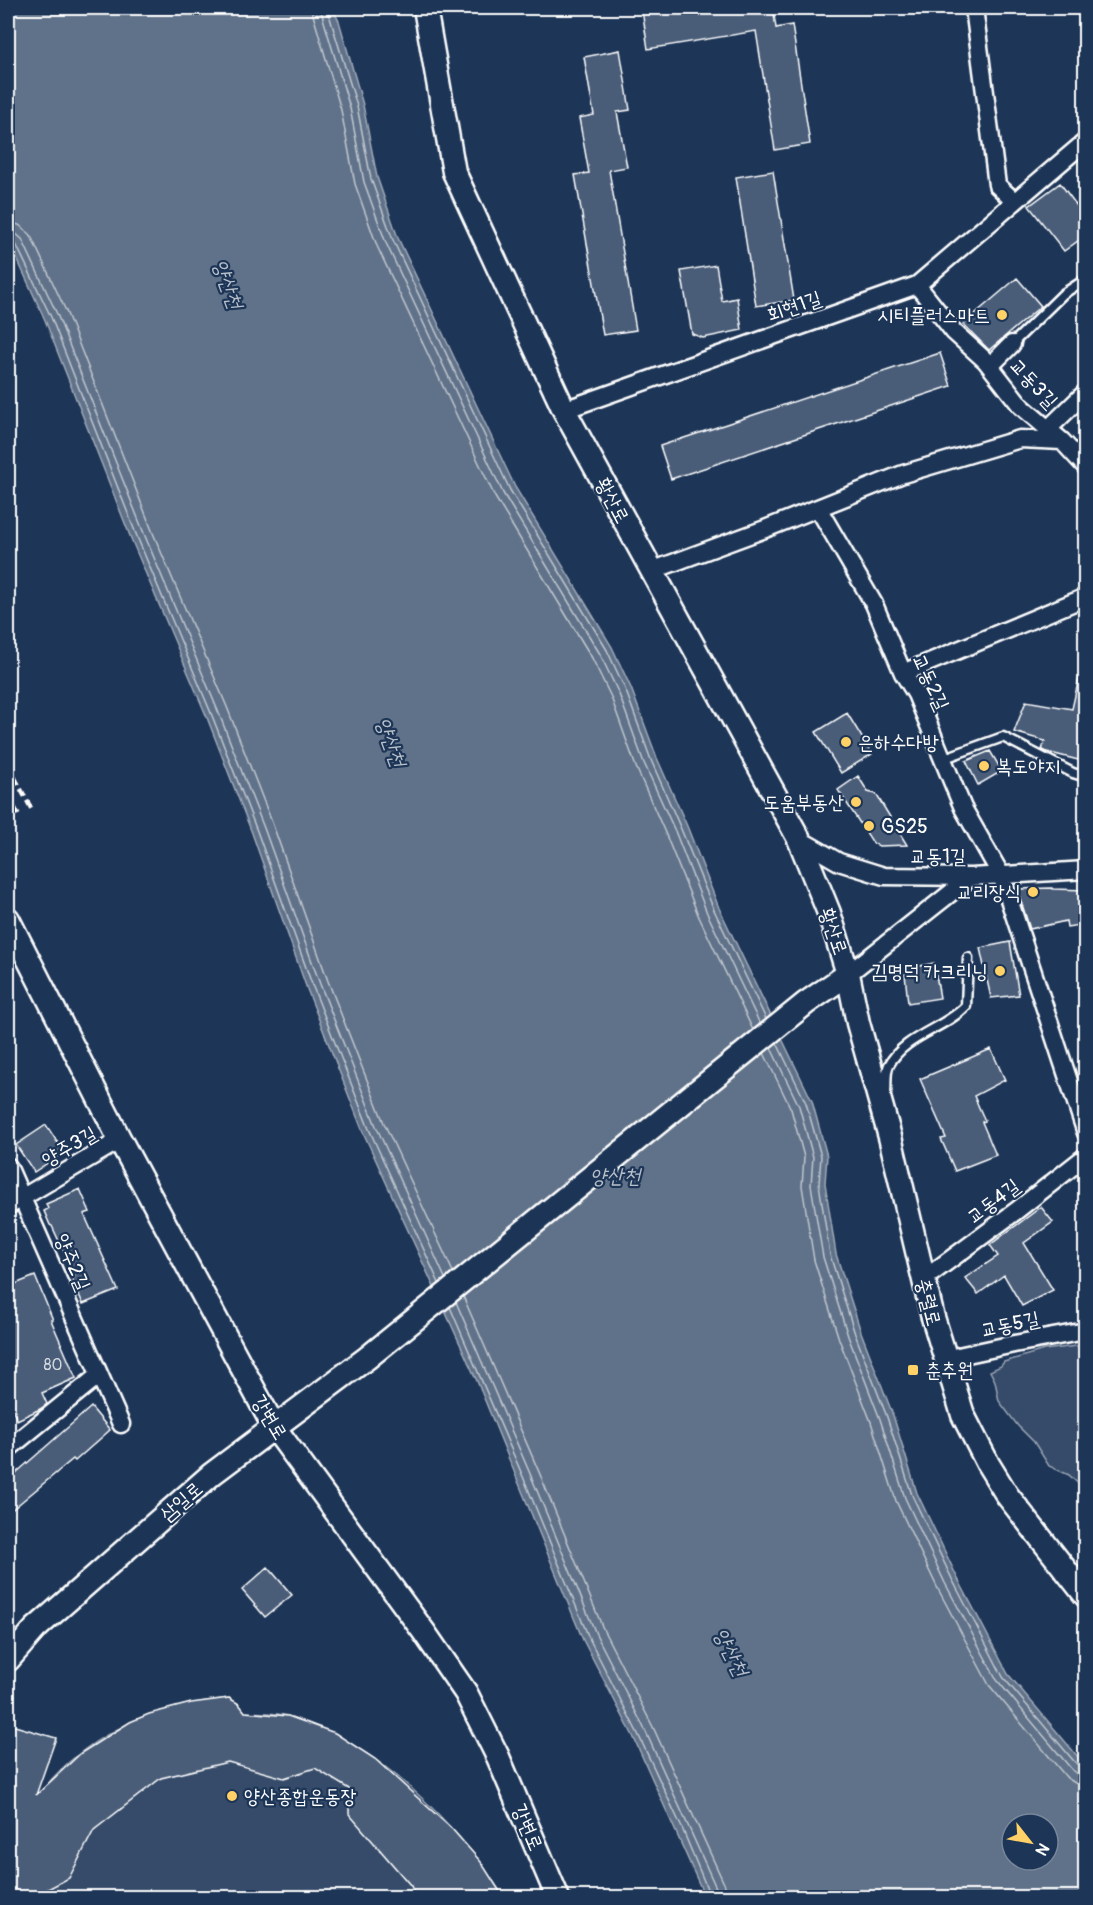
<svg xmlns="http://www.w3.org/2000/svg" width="1093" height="1905" viewBox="0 0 1093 1905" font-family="Pangolin,'Poor Story',sans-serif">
	<rect width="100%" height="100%" fill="#1d3557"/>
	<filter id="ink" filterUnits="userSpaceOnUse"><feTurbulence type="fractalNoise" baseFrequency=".0167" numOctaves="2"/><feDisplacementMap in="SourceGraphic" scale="12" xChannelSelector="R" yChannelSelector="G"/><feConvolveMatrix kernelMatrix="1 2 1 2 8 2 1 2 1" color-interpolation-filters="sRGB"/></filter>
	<g filter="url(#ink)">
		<!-- green -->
		<path fill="#364b69" stroke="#9aa5b4" stroke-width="1.5" d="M1085,1345H1086L1085,1490L1069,1475L1049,1466L1034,1442L1018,1426L999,1401L995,1381L990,1371L1001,1366L1004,1362L1044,1350Z
			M229,1698L239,1704L245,1712C260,1713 277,1712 291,1717C380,1745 454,1821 504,1897L8,1898C8,1887 6,1875 8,1866C12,1848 23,1832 32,1816C38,1805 43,1790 51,1780C98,1728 161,1705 229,1698Z"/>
		<!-- water -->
		<path fill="#617289" stroke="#a0aab8" stroke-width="1.5" fill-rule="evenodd" d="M8,8H332L339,21L363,105L377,177L398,238L515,487L612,647L631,688L657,758L687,826L719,908L812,1101L827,1156L825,1183L836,1254L861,1332L893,1415L917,1493L957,1577L1008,1674L1085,1765V1897H705L633,1736L583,1640L477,1381L363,1132L307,989L252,833L206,715L132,541L45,320L8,239ZM1012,1824H1048V1860H1012Z"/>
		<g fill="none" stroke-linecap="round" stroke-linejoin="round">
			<!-- shore -->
			<path stroke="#c0c7d0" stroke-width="1.5" d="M311,8L341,110L355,184L377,246L495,497L592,658L611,697L636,767L666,835L699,917L753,1030
				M320,8L350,108L364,182L386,243L503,493L600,654L619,694L644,763L675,831L707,913L760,1024
				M327,8L357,106L371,179L393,240L510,490L607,650L626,691L651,760L681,829L714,910L766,1019
				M8,222L19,225L30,234L66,311L153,533L227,707L273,825L328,981L384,1123L453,1272
				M8,231L15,233L22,239L57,314L145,536L218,711L264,828L320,984L376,1126L445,1278
				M8,239L15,242L51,317L138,539L211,713L257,831L313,987L369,1129L439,1283
				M777,1043L806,1103L821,1156L819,1184L830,1255L855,1334L887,1417L912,1495L952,1579L1003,1677L1073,1760L1080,1767L1086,1768
				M771,1048L799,1106L813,1157L811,1185L823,1257L848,1336L880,1419L905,1498L945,1583L997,1680L1073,1771L1078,1775L1086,1776
				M764,1053L791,1109L804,1157L802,1186L814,1260L839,1339L871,1422L896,1501L937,1587L989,1685L1067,1778L1075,1783L1086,1785
				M463,1296L539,1472L604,1631L653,1727L726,1888L727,1898
				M456,1302L531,1476L596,1634L645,1730L717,1890L718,1898
				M450,1307L524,1479L589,1638L638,1734L682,1828L711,1898"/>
		</g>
		<!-- building -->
		<path fill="#4a5d79" stroke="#fff" stroke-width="1.5" d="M660,8H773L776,28L792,25L810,144L775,150L756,31L648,49L642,10Z
			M620,50L630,110L617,112L627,167L609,170L636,330L603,335L575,175L589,173L579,118L594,115L584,57Z
			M773,171L794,300L756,306L736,177Z
			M1060,183L1086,218V235L1064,251L1029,206Z
			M716,265L722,301L737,298L742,330L703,338L692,334L681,271Z
			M1017,278L1041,306L989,350L963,324Z
			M940,353L951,386L671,479L660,446Z
			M1079,678H1086V762L1047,752L1042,750L1045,741L1014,732L1026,701L1072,709Z
			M847,713L872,754L841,773L816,732Z
			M990,751L1002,771L978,785L966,761Z
			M858,776L868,792L876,794L907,845L879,846L873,843L838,790Z
			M1052,888L1053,889L1086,890V924L1067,927L1066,921L1030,929L1017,889Z
			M1010,942L1019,995L991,998L980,948Z
			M934,963L940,998L908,1003L905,974L911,968Z
			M991,1049L1005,1080L974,1096L985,1121L982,1122L996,1155L955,1171L941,1139L946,1138L920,1079Z
			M46,1125L64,1152L34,1172L16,1145Z
			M80,1189L90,1212L84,1214L118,1290L83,1304L72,1278L75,1276L52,1226L50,1225L44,1211L48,1209L46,1204Z
			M1041,1207L1053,1222L1024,1243L1053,1290L1022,1306L1004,1275L978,1294L965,1278L998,1256L990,1245Z
			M35,1276L53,1320H51L76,1378L42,1393L47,1404L40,1409L17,1420L8,1399V1287Z
			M91,1407L110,1430L75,1461L73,1459L8,1513V1480Z
			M268,1567L292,1595L265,1617L242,1590Z
			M229,1698L239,1704L245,1712L288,1716L335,1733L375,1759L452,1829L481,1862L504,1898H416L411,1886L349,1814V1789L315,1768L284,1778L228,1762L161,1778L94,1830L69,1878L44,1891L43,1898H8V1724L56,1738L36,1795L81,1753L130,1722L149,1714L191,1703Z"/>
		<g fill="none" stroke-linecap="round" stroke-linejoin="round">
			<defs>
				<path id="lane" d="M1012,344L1063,294L1086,279
					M942,759L1003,737L1073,773L1086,777
					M886,1093C887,1085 885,1072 889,1065C904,1036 944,1029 966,1006L968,958"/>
				<path id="street" d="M974,8L997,185L1014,201
					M917,285L954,332L986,361L1021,406L1062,441L1086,467
					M990,366L1012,344
					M564,410L917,285L1086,141
					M1048,429L1086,392
					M818,508L874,604L903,673L916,694L963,808L1001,875L1086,1133
					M651,571L765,529L903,474L1020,439L1062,441
					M903,673L1086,597
					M799,839L839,862L884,876L971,877L1086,870
					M848,974L971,877
					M8,1166L121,1424
					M8,1206L120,1140
					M924,1279L1016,1211L1086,1156
					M944,1359L1014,1344L1086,1331
					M8,1449L99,1375"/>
				<path id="secondary" d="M425,8L454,172L564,410L799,839L829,913L848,974L858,1023L890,1137L932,1314L963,1415L988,1464L1007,1495L1086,1596
					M8,919L120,1140L274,1427L424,1632L466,1693L498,1757L558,1898
					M8,1660L35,1629L212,1474L367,1358L806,1003L848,974"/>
			</defs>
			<!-- lane casing -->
			<use href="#lane" stroke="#fff" stroke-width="13"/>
			<!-- street casing -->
			<use href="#street" stroke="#fff" stroke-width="21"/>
			<!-- secondary casing -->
			<use href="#secondary" stroke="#fff" stroke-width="27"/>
			<!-- lane -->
			<use href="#lane" stroke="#1d3557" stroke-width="8"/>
			<!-- street -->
			<use href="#street" stroke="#1d3557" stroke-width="16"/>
			<!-- secondary -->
			<use href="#secondary" stroke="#1d3557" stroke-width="22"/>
			<!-- rail -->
			<path stroke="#fff" stroke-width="4.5" stroke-dasharray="9 4.5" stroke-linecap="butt" d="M8,765L32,810
				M8,795L20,818"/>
		</g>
	</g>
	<!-- markers -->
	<g fill="#ffd166" stroke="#1d3557" stroke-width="2">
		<circle cx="1002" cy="315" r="6"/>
		<circle cx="846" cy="742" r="6"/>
		<circle cx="984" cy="766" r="6"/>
		<circle cx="856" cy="802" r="6"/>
		<circle cx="869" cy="826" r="6"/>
		<circle cx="1033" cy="892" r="6"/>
		<circle cx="1000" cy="971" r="6"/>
		<rect x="907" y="1364" width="12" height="12" rx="3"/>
		<circle cx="232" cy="1796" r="6"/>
	</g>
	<g text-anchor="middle" stroke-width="4.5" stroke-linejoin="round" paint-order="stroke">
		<!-- number labels -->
		<g font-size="16" fill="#d2d6de">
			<text x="53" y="1370">80</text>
		</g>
		<!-- street labels -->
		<g font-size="20" fill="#fff" stroke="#1d3557">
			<text transform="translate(794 306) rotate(-19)" y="7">회현1길</text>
			<text transform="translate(1034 383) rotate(47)" y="7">교동3길</text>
			<text transform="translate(613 500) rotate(62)" y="7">황산로</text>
			<text transform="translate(931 682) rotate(65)" y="7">교동2길</text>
			<text x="938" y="863">교동1길</text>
			<text transform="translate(834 931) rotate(71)" y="7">황산로</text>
			<text transform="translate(69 1146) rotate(-30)" y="7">양주3길</text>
			<text transform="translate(993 1201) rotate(-37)" y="7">교동4길</text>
			<text transform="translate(73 1262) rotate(67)" y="7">양주2길</text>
			<text transform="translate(929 1302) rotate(76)" y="7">충렬로</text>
			<text transform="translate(1010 1324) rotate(-12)" y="7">교동5길</text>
			<text transform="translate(270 1417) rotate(59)" y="7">강변로</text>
			<text transform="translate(181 1501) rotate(-41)" y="7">삼일로</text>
			<text transform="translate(528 1827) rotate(67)" y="7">강변로</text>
		</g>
		<!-- poi labels -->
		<g font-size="20" fill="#fff" stroke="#1d3557" text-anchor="start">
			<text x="990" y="322" text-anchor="end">시티플러스마트</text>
			<text x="858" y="749">은하수다방</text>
			<text x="996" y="773">복도야지</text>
			<text x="844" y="809" text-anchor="end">도움부동산</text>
			<text x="881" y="833">GS25</text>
			<text x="1021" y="899" text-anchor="end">교리장식</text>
			<text x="988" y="978" text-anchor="end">김명덕 카크리닝</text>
			<text x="925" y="1377">춘추원</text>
			<text x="244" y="1803">양산종합운동장</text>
		</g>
		<!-- water labels -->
		<g font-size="21" font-style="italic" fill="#b8c0ca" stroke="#1d3557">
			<text transform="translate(228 284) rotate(70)" y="7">양산천</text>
			<text transform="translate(391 742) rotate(70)" y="7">양산천</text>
			<text x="615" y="1183">양산천</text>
			<text transform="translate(731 1652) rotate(63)" y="7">양산천</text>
		</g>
	</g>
	<!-- margin -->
	<rect width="1093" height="1905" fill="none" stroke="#1d3557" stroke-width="30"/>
	<rect x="15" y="15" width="1063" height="1875" fill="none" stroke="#fff" stroke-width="2" filter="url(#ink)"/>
	<!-- north arrow -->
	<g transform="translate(1030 1842) rotate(121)"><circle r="28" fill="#1d3557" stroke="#77869a" stroke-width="1.5"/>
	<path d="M0-4.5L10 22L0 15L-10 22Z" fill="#ffd166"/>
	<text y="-9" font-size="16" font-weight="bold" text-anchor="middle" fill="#ffffff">N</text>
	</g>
</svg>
